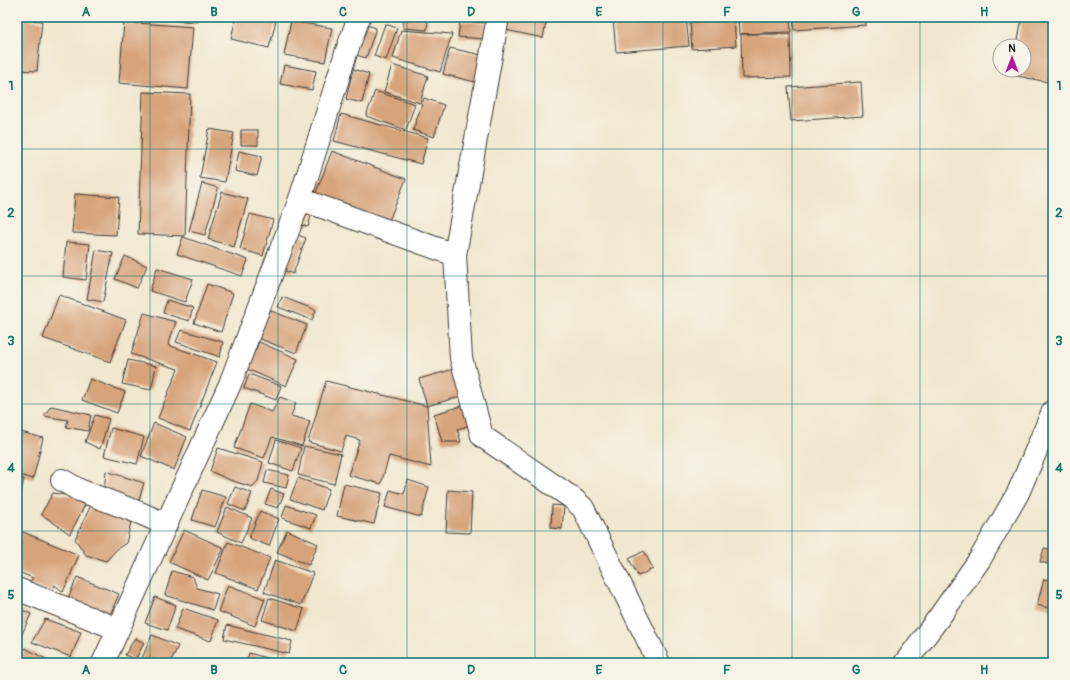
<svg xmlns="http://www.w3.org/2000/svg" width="1070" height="680" viewBox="0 0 1070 680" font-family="Pangolin,sans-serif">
	<rect width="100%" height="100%" fill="#f7f3e8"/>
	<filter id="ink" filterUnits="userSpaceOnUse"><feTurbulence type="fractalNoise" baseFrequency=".025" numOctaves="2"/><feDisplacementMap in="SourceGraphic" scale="8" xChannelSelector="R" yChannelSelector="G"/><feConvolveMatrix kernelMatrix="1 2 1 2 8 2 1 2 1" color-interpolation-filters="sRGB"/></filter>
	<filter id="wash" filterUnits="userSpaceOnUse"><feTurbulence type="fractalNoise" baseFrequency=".012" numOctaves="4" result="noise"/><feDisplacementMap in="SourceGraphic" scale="16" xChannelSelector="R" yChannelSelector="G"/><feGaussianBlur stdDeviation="0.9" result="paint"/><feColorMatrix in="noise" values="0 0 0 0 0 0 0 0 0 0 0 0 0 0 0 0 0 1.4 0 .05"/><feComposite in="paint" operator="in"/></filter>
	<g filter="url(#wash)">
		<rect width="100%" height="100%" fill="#f0e7ce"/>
		<g id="blocks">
			<!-- building -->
			<path fill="#d6a37a" d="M128,17H197V22L128,18Z
				M236,17H277L269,48L231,39Z
				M403,17L428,19L427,30L403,28Z
				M503,17H547L543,38L501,29Z
				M624,17H686L689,46L616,52L613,18Z
				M690,17H723V18L691,21Z
				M738,17H790L791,32L739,34Z
				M793,17H865L866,25L794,30Z
				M1022,17H1053V83L1012,75L1013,70H1024V46H1017Z
				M21,19L42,21L37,71L17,70Z
				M734,19L736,46L692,49L690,22Z
				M291,21L332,28L325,62L284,55Z
				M460,21L486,23L484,39L458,37Z
				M124,22L193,27L188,89L119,83Z
				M364,24L376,28L366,58L353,54Z
				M385,24L397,28L386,60L374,56Z
				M401,30L452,34L440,72L393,58Z
				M741,34H790L791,77L742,78Z
				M450,48L486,56L479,83L443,74Z
				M284,65L316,71L312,90L280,84Z
				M392,65L428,76L420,103L384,92Z
				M353,69L369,74L362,103L346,99Z
				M861,82L863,116L791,121L788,87Z
				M375,91L415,104L406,130L366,116Z
				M143,92L190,94L185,236L138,234Z
				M424,98L444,105L434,137L413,130Z
				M341,114L428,138L421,164L334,141Z
				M209,129L234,133L225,182L200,178Z
				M241,130H258V145H241Z
				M239,151L262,156L257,176L235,171Z
				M332,151L406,179L388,223L315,195Z
				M202,183L218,188L205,235L189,231Z
				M222,192L248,199L234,247L208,239Z
				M75,194L119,197L116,235L72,233Z
				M304,206L313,208L308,227L299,224Z
				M250,214L273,220L263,256L240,249Z
				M295,234L306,238L293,274L283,270Z
				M183,237L248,260L242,276L177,254Z
				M66,242L90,244L86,280L63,277Z
				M96,250L113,253L103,302L87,299Z
				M125,256L147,266L137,288L115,279Z
				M157,268L193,279L185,302L150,291Z
				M207,284L233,293L221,332L194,323Z
				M59,295L126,320L110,362L43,338Z
				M282,297L316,310L312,320L278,307Z
				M167,300L193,308L189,321L163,313Z
				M269,310L307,325L296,353L258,338Z
				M144,313L176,322L168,345L217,362L190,431L158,418L178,369L131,354Z
				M181,330L223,342L220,357L176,342Z
				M259,342L298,359L286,386L247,369Z
				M128,360L156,366L151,390L122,384Z
				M454,369L462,396L427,406L431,467L389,456L381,484L348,475L360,440L346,436L341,451L308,442L326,381L427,406L419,379Z
				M249,374L281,386L276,400L244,388Z
				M90,379L125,392L117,413L82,400Z
				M280,397L296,403L291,416L310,421L302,446L272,437L264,458L234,448L250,404L272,412Z
				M465,405L471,425L457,429L461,442H442L434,414Z
				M51,406L91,415L88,431L66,427L68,420L44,416Z
				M95,415L109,419L100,449L85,442Z
				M154,423L187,437L174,470L141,456Z
				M111,428L144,437L137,464L104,456Z
				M17,431L43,438L33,479L17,474Z
				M276,440L301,448L293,471L269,463Z
				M304,446L341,454L334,484L298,475Z
				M218,448L263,462L258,481L252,487L230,480L210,471Z
				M267,470L289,475L286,488L264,483Z
				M106,471L144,483L138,503L104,494Z
				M17,478L24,479L19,499H17Z
				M298,478L329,489L322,510L290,499Z
				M408,480L429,487L421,517L385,507L390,490L404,494Z
				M344,484L382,493L374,524L337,516Z
				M235,487L252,493L245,511L228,504Z
				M271,489L284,494L278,508L265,504Z
				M202,490L226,497L215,527L192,520Z
				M448,490L472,492L470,533L446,532Z
				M53,493L88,499L70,534L41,514Z
				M17,505H20L19,529H17Z
				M91,505L133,514L126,543L117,549L106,561L86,555L75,539Z
				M286,505L316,515L311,528L282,518Z
				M552,505L564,506L562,529L551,528Z
				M227,507L252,518L241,543L217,532Z
				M260,511L279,519L269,546L249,538Z
				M184,530L224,548L208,580L169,562Z
				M287,530L318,544L309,565L277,552Z
				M23,532L79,555L63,592L55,585L51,593L28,584L33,578L18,572L21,563L17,561V547Z
				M228,542L270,558L258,589L216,573Z
				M1044,548L1053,550V565L1040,562Z
				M644,551L653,569L638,576L629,559Z
				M275,560L313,573L301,605L264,592Z
				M172,571L193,577L197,588L218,594L213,610L165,595Z
				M77,577L119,594L109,617L67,601Z
				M1044,579L1053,581V609L1037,605Z
				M228,585L265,599L255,626L218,611Z
				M155,597L176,605L167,630L145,623Z
				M269,598L304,609L297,631L262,620Z
				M17,608L31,614L17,645Z
				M183,608L218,620L211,641L175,629Z
				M45,619L81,632L71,657L32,642Z
				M227,625L292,641L289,654L224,639Z
				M152,635L178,646L170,663H140Z
				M135,638L144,643L135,660L125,655Z
				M25,648L53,663H18Z
				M249,653L284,663H246Z"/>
		</g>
	</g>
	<g filter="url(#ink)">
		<use href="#blocks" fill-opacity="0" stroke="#3c3a37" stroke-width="1"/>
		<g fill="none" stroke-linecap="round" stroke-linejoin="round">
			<defs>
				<path id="minor" d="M498,17L455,255L461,358L482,436L572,498L583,508L659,663
					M300,199L455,255
					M62,480L79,490L140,513L165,524
					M17,589L118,629
					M905,663L940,616L980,559L1018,493L1053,411"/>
				<path id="tertiary" d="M103,663L230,384L300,199L346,53L359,17"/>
			</defs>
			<!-- minor casing -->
			<use href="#minor" stroke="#3c3a37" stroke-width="24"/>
			<!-- tertiary casing -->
			<use href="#tertiary" stroke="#3c3a37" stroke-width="24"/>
			<!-- minor -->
			<use href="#minor" stroke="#fff" stroke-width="22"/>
			<!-- tertiary -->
			<use href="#tertiary" stroke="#fff" stroke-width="22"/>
		</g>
	</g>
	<!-- grid -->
	<path fill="none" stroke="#0f766e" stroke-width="1" stroke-opacity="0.55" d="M150,17V663M278,17V663M407,17V663M535,17V663M663,17V663M792,17V663M920,17V663M17,149H1053M17,276H1053M17,404H1053M17,531H1053"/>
	<!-- margin -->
	<rect width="1070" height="680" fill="none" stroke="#f7f3e8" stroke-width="44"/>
	<!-- north arrow -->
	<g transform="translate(1012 58)"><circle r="19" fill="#f7f3e8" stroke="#9f9d96"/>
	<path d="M0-3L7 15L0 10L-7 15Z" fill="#b5179e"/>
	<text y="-6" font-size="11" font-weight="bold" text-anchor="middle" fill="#1c1c1c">N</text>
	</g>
	<rect x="22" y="22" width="1026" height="636" fill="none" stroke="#0f766e" stroke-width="1.5"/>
	<g font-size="13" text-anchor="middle" font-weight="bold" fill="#0f766e">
		<text x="86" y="16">A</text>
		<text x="214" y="16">B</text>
		<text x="343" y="16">C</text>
		<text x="471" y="16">D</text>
		<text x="599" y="16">E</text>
		<text x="727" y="16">F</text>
		<text x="856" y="16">G</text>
		<text x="984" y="16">H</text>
		<text x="11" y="90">1</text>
		<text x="1059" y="90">1</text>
		<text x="11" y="217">2</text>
		<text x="1059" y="217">2</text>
		<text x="11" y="345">3</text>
		<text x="1059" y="345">3</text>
		<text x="11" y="472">4</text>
		<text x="1059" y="472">4</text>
		<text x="11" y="599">5</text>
		<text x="1059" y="599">5</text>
		<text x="86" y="674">A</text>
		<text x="214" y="674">B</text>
		<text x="343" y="674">C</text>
		<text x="471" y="674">D</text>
		<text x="599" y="674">E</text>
		<text x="727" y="674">F</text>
		<text x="856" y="674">G</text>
		<text x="984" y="674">H</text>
	</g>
</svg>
